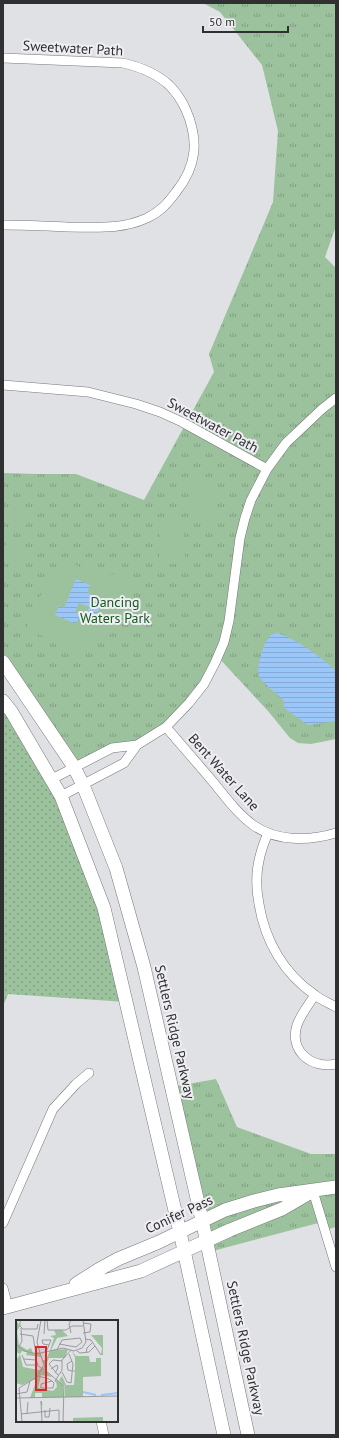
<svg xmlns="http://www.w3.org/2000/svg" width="339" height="1438" viewBox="0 0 339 1438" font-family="'PT Sans',sans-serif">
	<defs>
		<pattern id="grass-dots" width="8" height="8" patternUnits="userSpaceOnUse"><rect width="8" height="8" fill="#9bc29c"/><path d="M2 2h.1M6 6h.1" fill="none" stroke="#7f9e80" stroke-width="1.8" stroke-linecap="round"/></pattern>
		<pattern id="park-tufts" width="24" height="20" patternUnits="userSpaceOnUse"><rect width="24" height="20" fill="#9bc29c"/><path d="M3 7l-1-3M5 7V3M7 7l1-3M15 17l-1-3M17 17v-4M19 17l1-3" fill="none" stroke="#7f9e80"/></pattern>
		<pattern id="water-rules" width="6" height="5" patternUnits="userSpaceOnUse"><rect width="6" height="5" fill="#9bc6f8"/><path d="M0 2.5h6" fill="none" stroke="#86aad5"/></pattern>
	</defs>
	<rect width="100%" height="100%" fill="#e0e1e5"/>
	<!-- grass -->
	<path fill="url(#grass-dots)" d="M3,701L52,779L104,908L126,1002L8,994L3,1006Z"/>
	<!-- park -->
	<path fill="url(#park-tufts)" d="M203,3H336V226L325,257L336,268V739L311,744L298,743L290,738L268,711L218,657L204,684L156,734L112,748L74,767L3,662V473L37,474H76L144,500L214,372L209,354L273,202L278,131L262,65L220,12Z
		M216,1079L237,1127L311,1154H336V1227L325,1230L322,1222L209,1252L171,1087Z"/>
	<!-- garden -->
	<path fill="#9bc29c" d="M192,481H217V521H192Z
		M15,509L22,512L27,517C27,525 26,529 20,534L3,519V515L7,511Z
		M160,522H184L185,564L159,563Z
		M18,541L22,552L19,560L7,564L3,562V546Z
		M62,559L105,578C118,568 131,573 129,590L106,642L98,638L99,642L91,645L89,641L83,654L26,629L50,574L55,576Z"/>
	<!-- water -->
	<path fill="url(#water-rules)" d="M76,579L90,585L87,593L103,599L96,616L87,612L89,607L79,603L75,612L80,615L76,624L55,615L59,606L64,608Z
		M277,633C297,639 321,657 336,671V721L308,725L284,708V701C278,694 263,684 259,676C256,667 264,641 271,635C273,634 275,634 277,633Z"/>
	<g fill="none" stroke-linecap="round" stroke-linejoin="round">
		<defs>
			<path id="street" d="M3,58L123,63C140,67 156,73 169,85C176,92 182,101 186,110C199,140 197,166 176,192C167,204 161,211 147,218C121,230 95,227 67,227C46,226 24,225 3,225
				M3,385L88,392L136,404L160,412L182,422L267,469
				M166,727C182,746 198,764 214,783C226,798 238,814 253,825C277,842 309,841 336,833
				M52,779L112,748L137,745
				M61,796L124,763L137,745L166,727L189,703L204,684L215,663L224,642L229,621L240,538L245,518L251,500L267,469L286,443L322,409L336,398
				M268,833C265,840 262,848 260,856C256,871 256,889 259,904C265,941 284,974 315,995C321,1000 329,1003 336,1007
				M315,995C309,1004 301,1014 297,1025C289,1051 311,1069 336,1064
				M313,1191L336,1267
				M3,1223L53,1109L76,1084L89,1073
				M3,1288L8,1307
				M101,1421L104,1435"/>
			<path id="secondary" d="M3,662L74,767L83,785L116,868L144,967L202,1220L248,1435
				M3,701L11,711L61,796L104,908L180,1232L224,1435
				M76,1284L98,1270L118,1259L159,1242L225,1210L254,1201L278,1195L336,1187
				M3,1308L141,1271L230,1230L282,1209L313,1191"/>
		</defs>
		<!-- street casing -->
		<use href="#street" stroke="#77787c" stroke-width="10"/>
		<!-- secondary casing -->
		<use href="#secondary" stroke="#77787c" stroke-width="14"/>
		<!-- street -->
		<use href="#street" stroke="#fff" stroke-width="9"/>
		<!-- secondary -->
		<use href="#secondary" stroke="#fff" stroke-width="13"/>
	</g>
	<g text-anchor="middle" stroke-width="4" stroke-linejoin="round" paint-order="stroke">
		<!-- street labels -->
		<g font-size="14" fill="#303032" stroke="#eeeef3">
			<text transform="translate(73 48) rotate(3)" y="5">Sweetwater Path</text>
			<text transform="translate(213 425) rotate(28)" y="5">Sweetwater Path</text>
			<text transform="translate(224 772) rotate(48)" y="5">Bent Water Lane</text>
			<text transform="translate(175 1032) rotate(77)" y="5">Settlers Ridge Parkway</text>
			<text transform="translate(179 1214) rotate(-25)" y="5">Conifer Pass</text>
			<text transform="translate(246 1348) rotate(78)" y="5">Settlers Ridge Parkway</text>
		</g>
		<!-- park labels -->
		<g font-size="14" fill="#16571f" stroke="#eeeef3">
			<text x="115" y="607">Dancing<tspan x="115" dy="16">Waters Park</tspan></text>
		</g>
	</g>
	<!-- overview -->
	<g transform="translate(16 1320)">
		<rect width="102" height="102" fill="#e0e1e5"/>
		<path d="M38,10H46L52,16L41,18L35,30L52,29L49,38H33L30,45V50L26,40H30L34,30L38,18L34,16L40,15ZM75,15H87V35H85L86,28Z" fill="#9bc29c"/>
		<path d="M0,0L4,6L1,11L3,25L11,30L15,28L17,33L23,32L25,37L10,35L11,32L6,31L4,34L7,47L23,50L27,47L36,57L25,55L22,68L37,71L41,67L40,62H38L41,60L47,64L48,77L26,78V73H19V78H14L20,62L18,59L6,65L0,63V37L2,38L4,34L0,32ZM55,30L60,36H73L74,42H80V38H85V56L67,57V77H49V66L43,60L46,56L50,65H58L59,52L56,51L59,50V37ZM87,97V102H57V98Z" fill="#9bc29c"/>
		<path fill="none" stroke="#9bc6f8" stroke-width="2" d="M67,72L80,75M85,75L102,73"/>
		<path fill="none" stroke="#9a9a9d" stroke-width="1" d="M4,0V6L7,9H21L22,4M25,0L21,22L24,33L30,51L48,66L47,102M31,0L32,10H50L56,6H67M55,0L53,4L55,13M67,3L75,4L74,12L67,13M4,14L17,16L20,34M28,14L29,0M69,19L75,20L85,35M0,24L8,31L21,34M43,24L60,27M3,27L6,21L5,8M31,30L35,20H26L27,24L33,25M41,30L46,20L64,18L66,22L60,27M61,31L64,33L73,32L79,26M70,33L71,28L76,23M20,34L47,28L58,31L66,28L70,22L67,0M6,35L10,45H21L25,48M8,39L20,40L22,45M56,41L51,44L52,50L56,51M35,49L41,45L42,48L39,53M46,52L51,62L55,63L57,44L53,34M42,55L33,44L37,40L46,41M22,56L33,59L34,60L36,61L38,63L37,68H25V64L36,61M39,61L46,50V40L55,30M0,74L11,72L14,61M0,78L102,76M29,90V97H33L34,88M5,94L43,90V102M11,94L12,82M6,102L3,68L21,57L27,46M26,102L25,81L26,85"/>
		<path fill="#d62828" fill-opacity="0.15" stroke="#d62828" stroke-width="2" d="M20,27H30V70H20Z"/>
		<rect width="102" height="102" fill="none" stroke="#303032" stroke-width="2"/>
	</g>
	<!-- border -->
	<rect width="339" height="1438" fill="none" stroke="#303032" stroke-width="8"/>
	<!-- scale -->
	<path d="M203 26v6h85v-6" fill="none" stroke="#303032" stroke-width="2"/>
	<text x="209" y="26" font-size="12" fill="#303032" stroke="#eeeef3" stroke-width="3" paint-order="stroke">50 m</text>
</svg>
